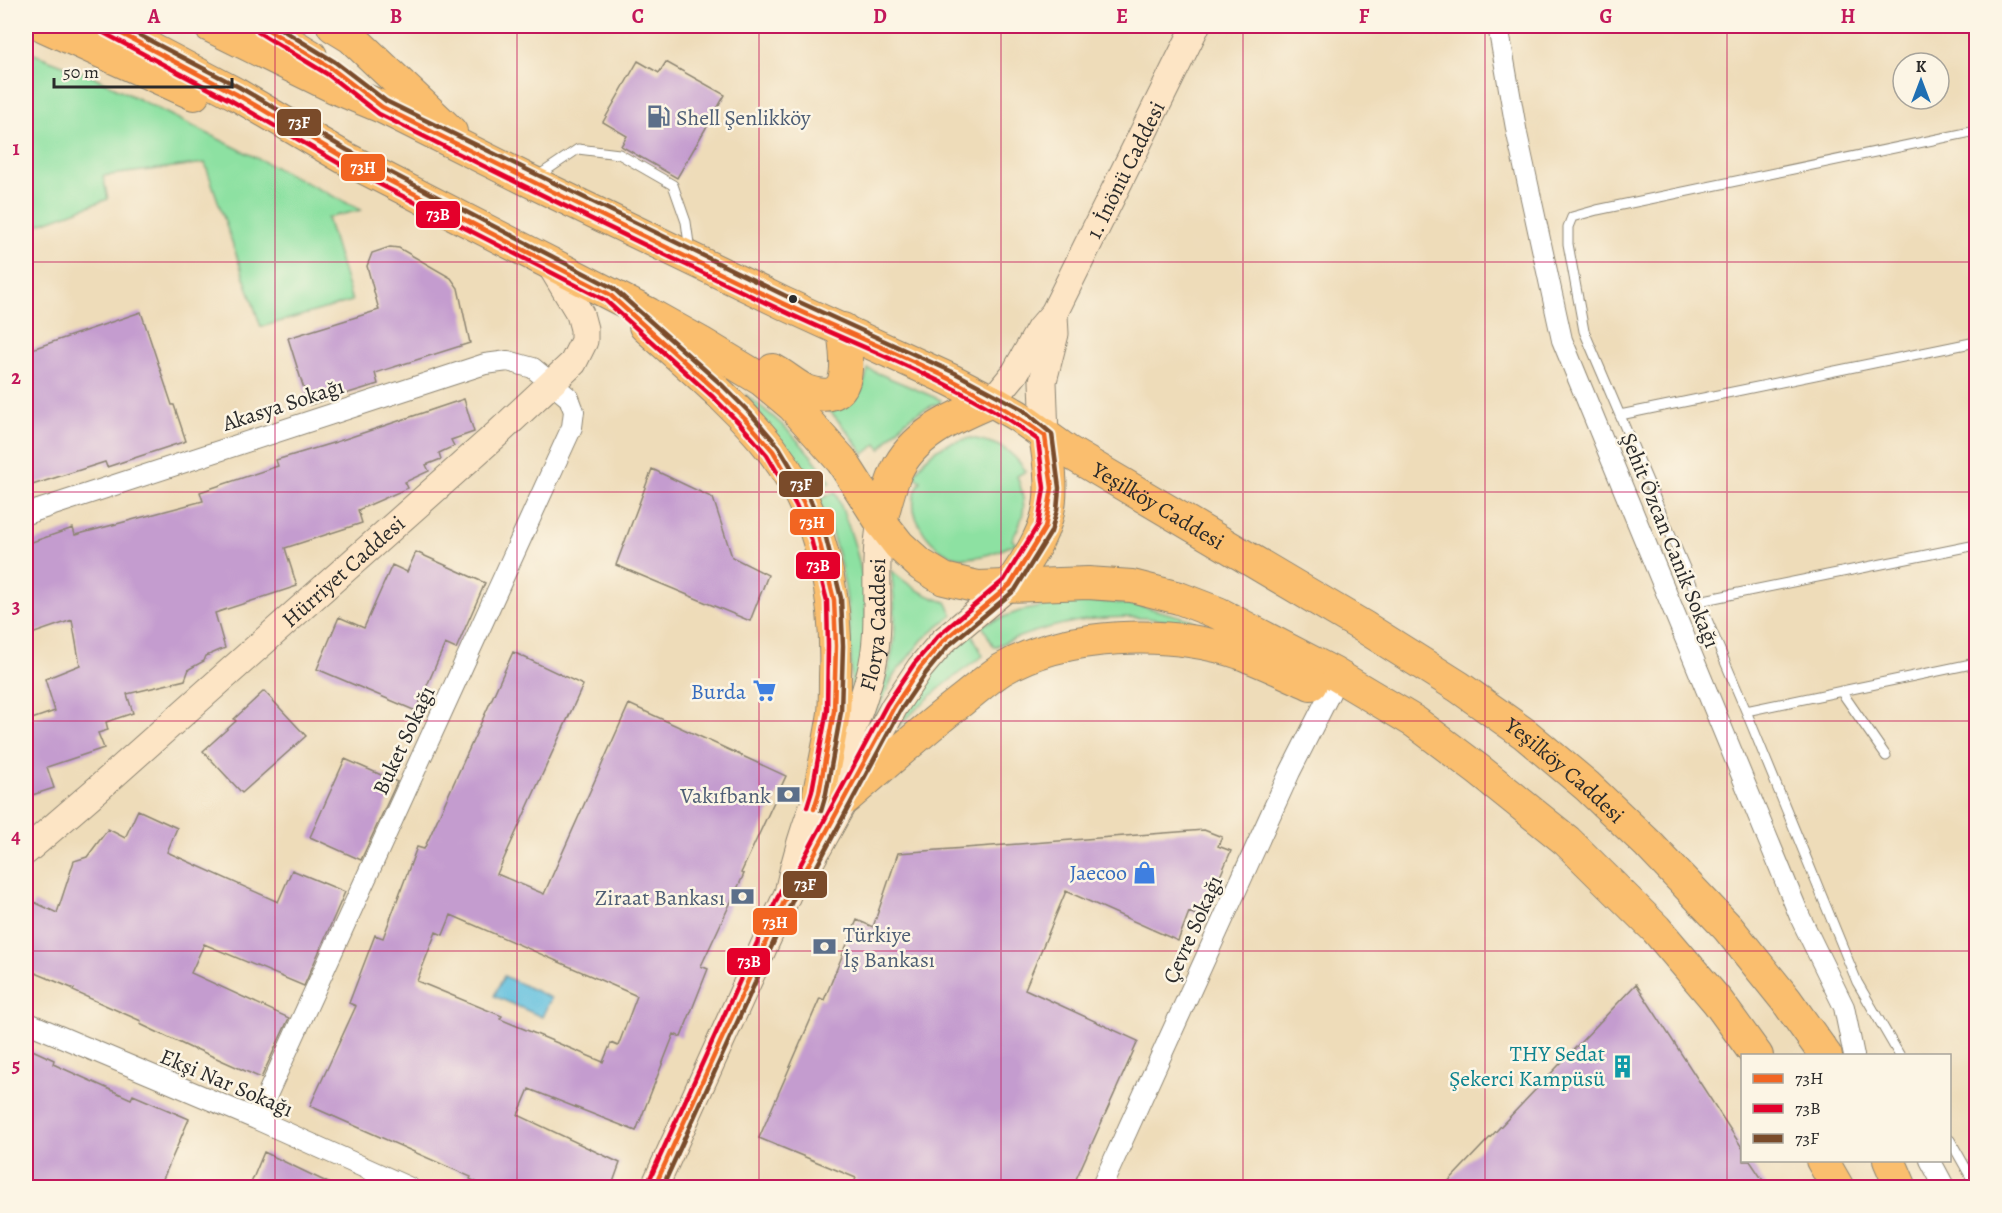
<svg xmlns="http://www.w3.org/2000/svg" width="2002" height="1213" viewBox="0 0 2002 1213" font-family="Alegreya,serif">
	<rect width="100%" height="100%" fill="#fcf5e5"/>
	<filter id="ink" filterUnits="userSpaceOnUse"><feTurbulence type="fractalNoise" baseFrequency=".0167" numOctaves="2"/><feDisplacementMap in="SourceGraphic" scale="12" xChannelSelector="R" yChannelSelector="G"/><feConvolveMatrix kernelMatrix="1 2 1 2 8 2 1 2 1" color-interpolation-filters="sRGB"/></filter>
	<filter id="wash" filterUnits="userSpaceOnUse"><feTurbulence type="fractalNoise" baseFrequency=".008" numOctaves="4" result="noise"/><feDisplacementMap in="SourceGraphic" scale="24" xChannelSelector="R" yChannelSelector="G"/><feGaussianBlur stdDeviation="1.35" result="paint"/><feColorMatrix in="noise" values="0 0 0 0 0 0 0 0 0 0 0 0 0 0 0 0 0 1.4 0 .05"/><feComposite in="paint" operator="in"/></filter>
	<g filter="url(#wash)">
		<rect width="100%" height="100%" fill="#eedcb9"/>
		<!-- green -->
		<path fill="#8de1a2" stroke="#5c8666" stroke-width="1.5" d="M26,51L94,77L361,210L327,218L352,301L261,327L205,163L103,176L108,199L26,229Z
			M868,369L941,400L940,403C910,413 900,424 881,449L877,444L864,454L848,432L829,410C854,403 862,395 868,369Z
			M745,394C782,422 804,444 831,482L813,489Z
			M971,438C998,443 1010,448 1026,471L1017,476C1027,503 1026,515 1012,540L1016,543C998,552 979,560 958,557C932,552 908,519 915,493C916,489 919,484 921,481L914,476C928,450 943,443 971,438Z
			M835,492C857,542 874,600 863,655C860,669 855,682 851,695C852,627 848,562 818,500Z
			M891,570C908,585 924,596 946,602L953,615L923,639L894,675L871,724C879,697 891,668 894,640C896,616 894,593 891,570Z
			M1066,602H1109L1145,607L1193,620L1195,626C1178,623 1161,619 1144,618C1092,614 1042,626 994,647L982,625L1020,611Z
			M971,632L983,656C952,677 924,700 898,727L920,681Z"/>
		<!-- water -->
		<path fill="#61c0df" stroke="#467685" stroke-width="1.5" d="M504,976L551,998L542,1017L494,996Z"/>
		<g id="blocks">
			<!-- building -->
			<path fill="#c49ccf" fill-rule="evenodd" d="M638,61L659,73L666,62L725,95L677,178L621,146L627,136L603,122Z
				M390,247L399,248L451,278L458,288L470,343L375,373L378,384L309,405L288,338L379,310L367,266L372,253Z
				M141,312L172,405H174L186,441L107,467L105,462L26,487V351Z
				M464,399L474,432L451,440L454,446L439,453L441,459L426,465L429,471L405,482L408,488L358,510L362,523L285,548L297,586L215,613L225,648L206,656L204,661L189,669L185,680L127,694L133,713L106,722L108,730L98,733L104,748L47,767L54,788L26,797V721L55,711L45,679L80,665L72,620L26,636V544L73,528L75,535L203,501L200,492L278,466L276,460L336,442Z
				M652,469L713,498L732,557L768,575L750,621L616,565Z
				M416,552L485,583L456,649L445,644L416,711L317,669L339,617L364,628L392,565L407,572Z
				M513,652L583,685L497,874L544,894L629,704L786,776L741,873L744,874L701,966L708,969L681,1037L674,1034L636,1131L529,1089L518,1115L620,1163L611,1188H488L470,1179L471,1177L310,1106L356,1006L349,1003L375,935L383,938L417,847L424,849ZM451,915L637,996L618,1046L611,1043L603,1062L500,1019L502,1016L417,981L436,932L443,935Z
				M264,691L306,736L242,793L203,751L236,721L234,719Z
				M345,759L397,782L361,860L310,837Z
				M138,810L177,828L167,852L278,902L292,870L345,892L304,986L204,944L191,973L289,1018L261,1078L196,1049L195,1050L140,1024L141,1021L73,991L74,989L26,969V909L31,910L34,902L57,913L74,861L87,857L108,829L125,838Z
				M1204,830L1222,837L1218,846L1231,851L1202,918L1189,912L1178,941L1066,891L1025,989L1138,1041L1072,1188H852L856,1178L759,1138L820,998L824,1000L857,920L873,927L898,853Z
				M1636,984L1743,1149V1161H1750L1768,1188H1442Z
				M26,1047L54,1060L53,1064L131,1099L133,1095L189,1119L159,1188H26Z
				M264,1152L339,1188H249Z"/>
		</g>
	</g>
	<g filter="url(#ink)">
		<use href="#blocks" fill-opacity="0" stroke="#8c8472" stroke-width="1.5"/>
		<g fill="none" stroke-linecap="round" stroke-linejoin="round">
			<defs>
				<path id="service" d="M535,178L578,149L619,154L673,185L686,222L690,251
					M1620,415L1976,342
					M1699,601L1976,545
					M1841,691L1886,756
					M1746,711L1976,663
					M1900,1056L1857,982L1746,711L1584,331L1568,244V227L1572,217L1597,210L1976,131
					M1950,1140L1976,1186"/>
				<path id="minor" d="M1498,26L1517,134L1562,340L1800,917L1844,1007L1854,1056
					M26,514L485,364L508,361L533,368L569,398L574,411L572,427L256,1119
					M26,1022L256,1119L410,1188
					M1930,1160L1945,1188
					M1101,1188L1290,772L1330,693"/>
				<g id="secondary">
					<path id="s1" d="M992,401L1015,373L1040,329L1054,313L1196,26"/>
					<path d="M1045,436L1043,381L1055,334L1054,315"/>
					<path id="s2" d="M26,851L99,788L497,434L573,363L584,341V329L580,314L548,261"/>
					<path d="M807,868L846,798L894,707L920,668L943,641L1010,585"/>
					<path id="s3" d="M654,1188L788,893C794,864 806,820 819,793C823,785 830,778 834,770C849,740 861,708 870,676C884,624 871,573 881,522"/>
				</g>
				<g id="trunk">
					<path d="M44,26L194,94"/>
					<path d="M107,26L236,94L343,157L649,314L701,343L762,380L793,406L842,461L881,522L899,545L921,565L944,579L978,587L1088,583L1132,586L1179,598L1218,613L1254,632L1333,673L1415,722L1480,771L1567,841L1656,929L1718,1002L1757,1056"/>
					<path id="s4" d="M210,26L334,87L382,107L530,181L783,303L951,380L992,401L1018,416L1067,451L1364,627L1459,687L1525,734L1587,786L1648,844L1728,928L1786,1000L1826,1056"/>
					<path d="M262,26L311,56"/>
					<path d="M333,26L351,37L451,132"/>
					<path d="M645,326C689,366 735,403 772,450C823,516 838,595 835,677C835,689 835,701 834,713C830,740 824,767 819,793"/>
					<path d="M773,370C785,376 797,388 809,392C857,407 846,356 843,329"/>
					<path d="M881,522C885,505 889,488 896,472C914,433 955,417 992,401"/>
					<path d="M1010,585C1051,526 1057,507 1045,436"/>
					<path d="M846,798C884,765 921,732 961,701C974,691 987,679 1001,670C1065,632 1169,629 1240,653C1264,662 1287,673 1311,684"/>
					<path d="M1822,1160L1838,1188"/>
					<path d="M1889,1160L1901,1188"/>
				</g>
			</defs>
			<!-- service casing -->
			<use href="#service" stroke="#8c8472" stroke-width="11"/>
			<!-- minor casing -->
			<use href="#minor" stroke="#8c8472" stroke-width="22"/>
			<!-- secondary casing -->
			<use href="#secondary" stroke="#8c8472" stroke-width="29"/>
			<!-- trunk casing -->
			<use href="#trunk" stroke="#8c8472" stroke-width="34"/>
			<!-- service -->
			<use href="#service" stroke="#fff" stroke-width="9"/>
			<!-- minor -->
			<use href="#minor" stroke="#fff" stroke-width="20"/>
			<!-- secondary -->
			<use href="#secondary" stroke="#fde5c5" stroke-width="27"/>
			<!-- trunk -->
			<use href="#trunk" stroke="#fabe6e" stroke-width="32"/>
			<defs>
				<path id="bus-1" d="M107,26L236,94L343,157L609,294L718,392L745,419L773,451L803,502L818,536L834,600L836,646L834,711L819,793L814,809
					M262,26L331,68L382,107C515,173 648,239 782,303C870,344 966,378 1045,436L1052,488L1045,528L1010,585L943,641L920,668L894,707L803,875L788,893L654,1188"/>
				<path id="bus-2" d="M258,32L327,74L379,114C511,180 645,246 779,309C865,350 962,383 1038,440L1044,488L1038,525L1004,580L938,636L914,664L887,704L797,871L781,890L647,1185
					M104,33L232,101L340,164L605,300L713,397L740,424L767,455L796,505L811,539L827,601L828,646L827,710L812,791L807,807"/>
				<path id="bus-3" d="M122,26L239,87L347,150L613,288L723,386L751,414L779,447L810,499L825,534L841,598L843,646L841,712L826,794L821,811
					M276,26L335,62L386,101L786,296L955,373L1022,409L1052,434L1059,488L1057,510L1051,532L1015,590L948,646L926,673L900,711L810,879L794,897L662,1188"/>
			</defs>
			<!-- bus-1 casing -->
			<use href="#bus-1" stroke="#fcf5e5" stroke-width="9"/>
			<!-- bus-2 casing -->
			<use href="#bus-2" stroke="#fcf5e5" stroke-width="9"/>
			<!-- bus-3 casing -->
			<use href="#bus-3" stroke="#fcf5e5" stroke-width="9"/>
			<!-- bus-1 -->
			<use href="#bus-1" stroke="#f26522" stroke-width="4.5"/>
			<!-- bus-2 -->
			<use href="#bus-2" stroke="#e4002b" stroke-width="4.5"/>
			<!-- bus-3 -->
			<use href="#bus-3" stroke="#7a4b2a" stroke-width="4.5"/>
		</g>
	</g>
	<!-- grid -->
	<path fill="none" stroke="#c2185b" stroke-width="1.5" stroke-opacity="0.55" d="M275,26V1188M517,26V1188M759,26V1188M1001,26V1188M1243,26V1188M1485,26V1188M1727,26V1188M26,262H1976M26,492H1976M26,721H1976M26,951H1976"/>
	<!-- icons -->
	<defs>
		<symbol id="fuel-bare" viewBox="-9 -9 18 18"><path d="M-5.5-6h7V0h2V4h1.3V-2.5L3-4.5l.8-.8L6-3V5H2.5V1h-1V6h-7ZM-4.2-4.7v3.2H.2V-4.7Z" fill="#5c6f8a" stroke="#fcf5e5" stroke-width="2.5" paint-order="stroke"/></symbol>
		<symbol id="supermarket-bare" viewBox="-9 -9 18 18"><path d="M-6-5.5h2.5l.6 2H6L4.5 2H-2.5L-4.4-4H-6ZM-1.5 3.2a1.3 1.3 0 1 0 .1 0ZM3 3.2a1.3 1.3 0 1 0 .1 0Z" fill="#3f7fe0" stroke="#fcf5e5" stroke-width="2.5" paint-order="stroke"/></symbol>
		<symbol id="bank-bare" viewBox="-9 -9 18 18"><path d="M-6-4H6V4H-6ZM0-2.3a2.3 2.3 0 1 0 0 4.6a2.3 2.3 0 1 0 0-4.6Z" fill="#5c6f8a" stroke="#fcf5e5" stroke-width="2.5" paint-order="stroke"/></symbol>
		<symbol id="shop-bare" viewBox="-9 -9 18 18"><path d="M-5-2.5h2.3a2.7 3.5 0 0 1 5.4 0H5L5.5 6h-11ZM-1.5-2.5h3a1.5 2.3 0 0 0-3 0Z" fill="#3f7fe0" stroke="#fcf5e5" stroke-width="2.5" paint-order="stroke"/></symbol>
		<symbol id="building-bare" viewBox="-9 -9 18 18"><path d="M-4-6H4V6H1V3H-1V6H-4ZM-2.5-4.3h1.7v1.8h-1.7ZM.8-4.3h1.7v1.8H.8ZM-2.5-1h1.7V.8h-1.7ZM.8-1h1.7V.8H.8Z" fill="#0f9aa8" stroke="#fcf5e5" stroke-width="2.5" paint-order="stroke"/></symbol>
	</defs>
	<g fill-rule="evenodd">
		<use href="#fuel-bare" x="642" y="100" width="33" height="33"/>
		<use href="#supermarket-bare" x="748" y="674" width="33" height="33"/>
		<use href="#bank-bare" x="772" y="778" width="33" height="33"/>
		<use href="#shop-bare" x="1128" y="856" width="33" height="33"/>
		<use href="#bank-bare" x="726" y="880" width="33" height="33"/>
		<use href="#bank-bare" x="808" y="930" width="33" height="33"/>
		<use href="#building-bare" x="1606" y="1050" width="33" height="33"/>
	</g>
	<!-- markers -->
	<circle fill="#2b2b2b" stroke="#fcf5e5" stroke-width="2" cx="793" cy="299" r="5"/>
	<g text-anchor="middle" stroke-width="5" stroke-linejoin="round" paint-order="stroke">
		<!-- service labels -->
		<g font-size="22" fill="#4e5e75" stroke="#fcf5e5" text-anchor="start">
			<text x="676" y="125">Shell Şenlikköy</text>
			<text x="771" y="803" text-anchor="end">Vakıfbank</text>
			<text x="725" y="905" text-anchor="end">Ziraat Bankası</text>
			<text x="843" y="942">Türkiye<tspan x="843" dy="25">İş Bankası</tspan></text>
		</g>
		<!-- street labels -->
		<g font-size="22" fill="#2b2b2b" stroke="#fcf5e5">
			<text dy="8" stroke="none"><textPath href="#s1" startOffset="268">1. İnönü Caddesi</textPath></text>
			<text transform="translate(283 404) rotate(-18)" y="8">Akasya Sokağı</text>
			<text dy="8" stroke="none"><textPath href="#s4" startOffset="1064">Yeşilköy Caddesi</textPath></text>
			<text transform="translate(1671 540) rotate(68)" y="8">Şehit Özcan Canik Sokağı</text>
			<text dy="8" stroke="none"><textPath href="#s2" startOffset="423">Hürriyet Caddesi</textPath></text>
			<text dy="8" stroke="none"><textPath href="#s3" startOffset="609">Florya Caddesi</textPath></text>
			<text transform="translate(403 740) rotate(-65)" y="8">Buket Sokağı</text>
			<text dy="8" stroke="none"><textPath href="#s4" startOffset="1550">Yeşilköy Caddesi</textPath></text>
			<text transform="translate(1192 929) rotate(-66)" y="8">Çevre Sokağı</text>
			<text transform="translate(227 1082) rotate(23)" y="8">Ekşi Nar Sokağı</text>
		</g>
		<!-- shop labels -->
		<g font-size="22" fill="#366cbe" stroke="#fcf5e5" text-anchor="end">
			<text x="746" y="699">Burda</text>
			<text x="1127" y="880">Jaecoo</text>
		</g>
		<!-- culture labels -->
		<g font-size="22" fill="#0d838f" stroke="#fcf5e5" text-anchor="end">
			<text x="1605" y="1061">THY Sedat<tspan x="1605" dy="25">Şekerci Kampüsü</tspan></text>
		</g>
	</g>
	<g stroke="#fcf5e5" stroke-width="2">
		<rect x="276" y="108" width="46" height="29" rx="6" fill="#7a4b2a"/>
		<rect x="340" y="153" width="46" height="29" rx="6" fill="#f26522"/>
		<rect x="415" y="200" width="46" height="29" rx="6" fill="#e4002b"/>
		<rect x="778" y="470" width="46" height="28" rx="6" fill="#7a4b2a"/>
		<rect x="789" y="508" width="46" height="28" rx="6" fill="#f26522"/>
		<rect x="795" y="551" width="46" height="29" rx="6" fill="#e4002b"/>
		<rect x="782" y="870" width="46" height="29" rx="6" fill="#7a4b2a"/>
		<rect x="752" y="907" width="46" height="29" rx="6" fill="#f26522"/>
		<rect x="726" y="947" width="45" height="29" rx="6" fill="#e4002b"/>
	</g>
	<g font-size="16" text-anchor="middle" font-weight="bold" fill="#fff">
		<text x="299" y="128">73F</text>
		<text x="363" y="173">73H</text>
		<text x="438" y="220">73B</text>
		<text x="801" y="490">73F</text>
		<text x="812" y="528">73H</text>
		<text x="818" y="571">73B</text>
		<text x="805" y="890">73F</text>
		<text x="775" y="928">73H</text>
		<text x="749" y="967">73B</text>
	</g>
	<!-- margin -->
	<rect width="2002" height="1213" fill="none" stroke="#fcf5e5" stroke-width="66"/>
	<!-- legend -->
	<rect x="1741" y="1054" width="210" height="108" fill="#fcf5e5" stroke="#a8a49b" stroke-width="1.5"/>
	<rect x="1753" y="1074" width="30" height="9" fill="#f26522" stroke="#a8a49b" stroke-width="1.5"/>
	<text x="1795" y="1084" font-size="18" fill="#2b2b2b">73H</text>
	<rect x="1753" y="1104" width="30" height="9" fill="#e4002b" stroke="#a8a49b" stroke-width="1.5"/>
	<text x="1795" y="1114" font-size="18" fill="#2b2b2b">73B</text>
	<rect x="1753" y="1134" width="30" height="9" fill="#7a4b2a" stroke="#a8a49b" stroke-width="1.5"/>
	<text x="1795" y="1144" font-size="18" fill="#2b2b2b">73F</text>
	<!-- north arrow -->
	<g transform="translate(1921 81)"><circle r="28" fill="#fcf5e5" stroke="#a8a49b" stroke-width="1.5"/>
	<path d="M0-4.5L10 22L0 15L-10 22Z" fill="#1f6fb2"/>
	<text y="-9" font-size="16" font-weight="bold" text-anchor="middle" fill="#2b2b2b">K</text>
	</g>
	<!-- scale -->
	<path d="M54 78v9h178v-9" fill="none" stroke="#2b2b2b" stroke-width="3"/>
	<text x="63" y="78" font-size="18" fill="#2b2b2b" stroke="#fcf5e5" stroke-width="4.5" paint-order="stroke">50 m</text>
	<rect x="33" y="33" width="1936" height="1147" fill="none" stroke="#c2185b" stroke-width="2"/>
	<g font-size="20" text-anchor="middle" font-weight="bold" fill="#c2185b">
		<text x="154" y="23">A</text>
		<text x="396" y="23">B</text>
		<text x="638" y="23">C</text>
		<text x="880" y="23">D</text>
		<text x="1122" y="23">E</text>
		<text x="1364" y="23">F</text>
		<text x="1606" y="23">G</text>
		<text x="1848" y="23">H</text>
		<text x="16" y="155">1</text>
		<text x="16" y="384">2</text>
		<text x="16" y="613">3</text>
		<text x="16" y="843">4</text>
		<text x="16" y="1072">5</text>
	</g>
</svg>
